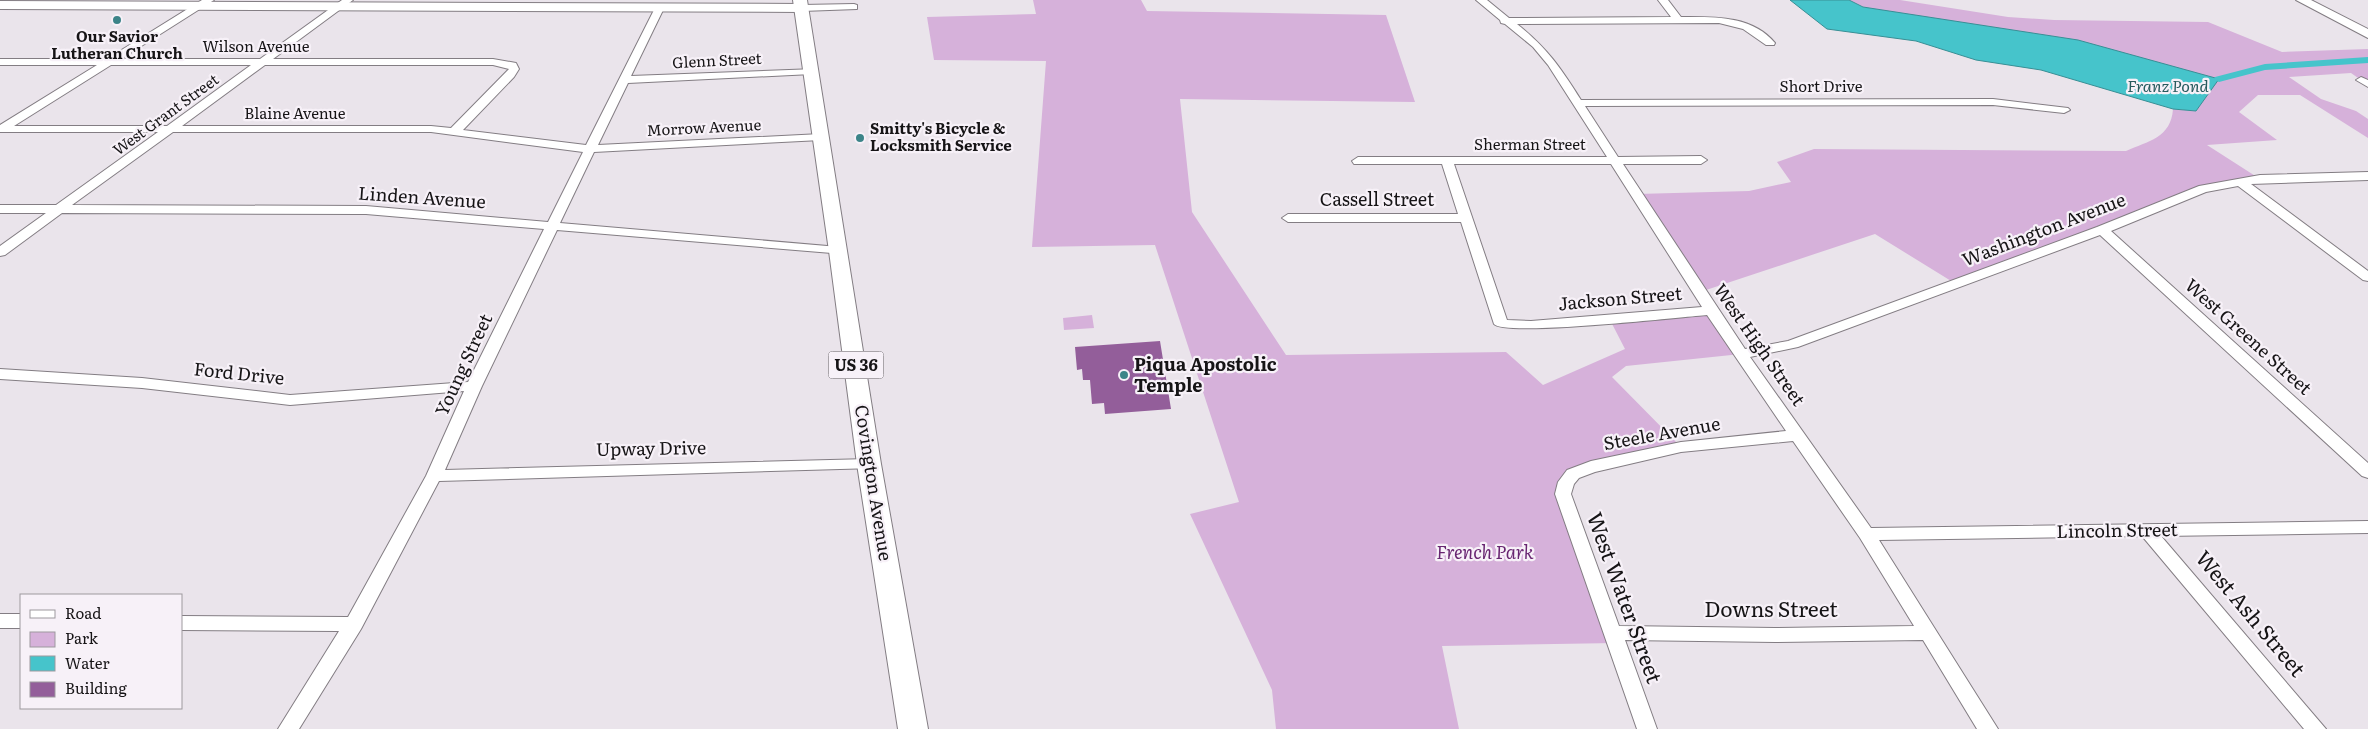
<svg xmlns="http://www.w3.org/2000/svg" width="2368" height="729" viewBox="0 0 2368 729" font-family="Literata,serif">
	<rect width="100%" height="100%" fill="#eae4eb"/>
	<!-- green -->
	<path fill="#d6b1da" d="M1033,0H1141L1147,11L1386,15L1415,102L1180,99L1192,212L1286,355L1506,352L1543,385L1625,349L1609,318L1712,310L1741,354L1626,366L1612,377L1681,447L1591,467L1566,482L1616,643L1442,646L1459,729H1276L1272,690L1190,514L1239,502L1155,245L1032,247L1046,61L934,60L927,17L1036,14Z
		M1849,0H1900L2008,17L2054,20L2208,22L2282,52L2368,49V80H2361L2351,73L2289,77L2321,99L2356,111L2368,119V138L2300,95H2258L2239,112L2277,140L2207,145L2260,179L2203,189L1956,284L1875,234L1700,292L1637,194L1749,191L1791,182L1777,162L1814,149L2126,151C2148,141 2171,138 2173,109L2196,111L1863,7Z
		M1092,315L1094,328L1064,330L1063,318Z"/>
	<!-- water -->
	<path fill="#46c4cb" stroke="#388f95" d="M1790,0H1849L1863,7L2078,40L2219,79L2196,111L2173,109L2041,70L1976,60L1916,41L1827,29Z"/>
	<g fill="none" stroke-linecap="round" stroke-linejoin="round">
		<!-- canal -->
		<path fill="#46c4cb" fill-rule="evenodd" d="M2368,57V63L2265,70L2219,82L2214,79L2215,77L2265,64Z"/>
	</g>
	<!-- building -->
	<path fill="#935e9a" d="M1160,341L1171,409L1105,414L1104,403L1092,404L1090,380H1083L1082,369L1077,370L1075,347Z"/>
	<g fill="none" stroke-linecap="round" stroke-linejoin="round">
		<defs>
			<path id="minor" d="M202,0H214L121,59H260L342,0H353L273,59H493L516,63L519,69L514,77L463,130L586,145L656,6L664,8L631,76L816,69V73L812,74L628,83L598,145L821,134L827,137L821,140L594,152L560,223L839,247L844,248L846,251L844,254L557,230L482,386L445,470L869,459L875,460L877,464L875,468L439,481L361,629L299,729H278L339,631L181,630V616L348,617L426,476L464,391L290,405L142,388L0,379V369L142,378L290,395L468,382L544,229L366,214L62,213L5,255L0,256V246L46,213H0V205H56L158,132H0V125L97,65H0V59H107ZM111,65H251L167,126H14ZM265,65H493L509,69L451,128L431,126H182ZM173,132H431L583,152L548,222L366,206L72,205Z
				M1476,0H1487L1509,18L1671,17L1658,0H1668L1681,17C1713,17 1752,15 1775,43L1774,45H1766L1743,29L1719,23L1517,24C1548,49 1560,67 1581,100L1993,99L2068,108L2070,110L2064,113L1993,105L1585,106L1618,157L1701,156L1707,160L1701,164H1623L1745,349L1788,341L2097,227L2199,186L2260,175L2368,172V180L2251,184L2368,271V281L2363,280L2238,186L2206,192L2111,231L2368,463V478L2362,476L2100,235L1798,347L1750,357L1871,528L2368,521V533L2161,536L2326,729H2304L2142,536L1879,540L1998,729H1977L1923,640L1775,642L1625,640L1657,729H1637L1555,494L1558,482L1567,470L1591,461L1681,442L1786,431L1707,315C1681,317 1503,337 1494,324L1461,222H1288L1282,218L1288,214H1458L1442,164H1354L1352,161L1358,157H1607L1548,65L1533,47L1505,24L1501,23L1500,20ZM1454,164H1611L1702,307L1531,321L1507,320ZM1793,441L1860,538L1914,626L1775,628L1619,626L1571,494L1574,484L1579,478L1595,472L1681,452Z
				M854,4L857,5V9L802,11L797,8L802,5Z
				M2361,77L2368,80V87L2356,80Z
				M0,614H21V628H0Z"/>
			<path id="tertiary" d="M2296,0H2311L2368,29V38Z
				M0,1L802,4L808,8L802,12L0,9Z"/>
			<path id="primary" d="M793,0H807L881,464L928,729H898L857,464L829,251Z"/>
		</defs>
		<!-- minor casing -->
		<use href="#minor" stroke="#837d83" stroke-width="2"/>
		<!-- tertiary casing -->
		<use href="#tertiary" stroke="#837d83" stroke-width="2"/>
		<!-- primary casing -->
		<use href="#primary" stroke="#837d83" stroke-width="2"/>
		<!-- minor -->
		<use href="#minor" fill="#fff" fill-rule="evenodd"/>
		<!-- tertiary -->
		<use href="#tertiary" fill="#fff" fill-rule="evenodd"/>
		<!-- primary -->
		<use href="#primary" fill="#fff" fill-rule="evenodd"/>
	</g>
	<!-- markers -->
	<g fill="#3c8488" stroke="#f7f1f8" stroke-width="2">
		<circle cx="117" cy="20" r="5"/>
		<circle cx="860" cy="138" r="5"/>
		<circle cx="1124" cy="375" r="5"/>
	</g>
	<g text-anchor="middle" stroke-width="4.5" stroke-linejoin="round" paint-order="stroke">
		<!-- far-poi labels -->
		<g font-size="15" font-weight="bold" fill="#161416" stroke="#f7f1f8">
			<text x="117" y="42">Our Savior<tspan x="117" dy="17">Lutheran Church</tspan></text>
			<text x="870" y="134" text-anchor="start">Smitty's Bicycle &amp;<tspan x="870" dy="17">Locksmith Service</tspan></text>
		</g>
		<!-- far-street labels -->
		<g font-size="15" fill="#161416" stroke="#f7f1f8">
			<text x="256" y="52">Wilson Avenue</text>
			<text transform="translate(717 61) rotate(-3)" y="5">Glenn Street</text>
			<text x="1821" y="92">Short Drive</text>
			<text x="295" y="119">Blaine Avenue</text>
			<text transform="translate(166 115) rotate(-36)" y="5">West Grant Street</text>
			<text transform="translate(704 128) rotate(-3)" y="5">Morrow Avenue</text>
			<text x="1530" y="150">Sherman Street</text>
		</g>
		<!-- far-water labels -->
		<g font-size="16" font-style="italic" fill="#275b5e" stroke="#f7f1f8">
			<text x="2168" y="92">Franz Pond</text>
		</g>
		<!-- shield labels -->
		<rect fill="#f7f1f8" stroke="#5a565a" stroke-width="1" x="828.5" y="351.5" width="55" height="27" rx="4"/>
		<g font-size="16" font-weight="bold" fill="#161416">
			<text x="856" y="371">US 36</text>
		</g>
		<!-- street labels -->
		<g font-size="18" fill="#161416" stroke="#f7f1f8">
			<text transform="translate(422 198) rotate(4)" y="6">Linden Avenue</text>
			<text x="1377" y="206">Cassell Street</text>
			<text transform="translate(2044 230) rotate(-21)" y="6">Washington Avenue</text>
			<text transform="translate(1620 299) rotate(-5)" y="6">Jackson Street</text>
			<text transform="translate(2248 337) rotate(42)" y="6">West Greene Street</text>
			<text transform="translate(1759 345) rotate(55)" y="6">West High Street</text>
			<text transform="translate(464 365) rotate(-65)" y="6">Young Street</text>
			<text transform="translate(239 374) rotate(6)" y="6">Ford Drive</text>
			<text transform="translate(1662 434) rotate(-10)" y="6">Steele Avenue</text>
			<text transform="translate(651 449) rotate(-1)" y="6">Upway Drive</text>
			<text transform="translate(873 483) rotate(81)" y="6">Covington Avenue</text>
			<text transform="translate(2117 531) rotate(-1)" y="6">Lincoln Street</text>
		</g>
		<!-- poi labels -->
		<g font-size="18" font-weight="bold" fill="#161416" stroke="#f7f1f8" text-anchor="start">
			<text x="1134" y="371">Piqua Apostolic<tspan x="1134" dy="21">Temple</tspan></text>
		</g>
		<!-- park labels -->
		<g font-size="18" font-style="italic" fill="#682571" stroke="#f7f1f8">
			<text x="1485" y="559">French Park</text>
		</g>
		<!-- near-street labels -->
		<g font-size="21" fill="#161416" stroke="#f7f1f8">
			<text transform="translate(1624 598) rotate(70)" y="7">West Water Street</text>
			<text x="1771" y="617">Downs Street</text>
			<text transform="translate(2250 614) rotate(50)" y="7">West Ash Street</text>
		</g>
	</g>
	<!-- legend -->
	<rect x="20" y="594" width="162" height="115" fill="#f7f1f8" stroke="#9d999e"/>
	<rect x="30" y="610" width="25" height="8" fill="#ffffff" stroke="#9d999e"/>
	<text x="65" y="619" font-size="15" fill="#161416">Road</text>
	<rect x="30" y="632" width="25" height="15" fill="#d6b1da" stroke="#9d999e"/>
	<text x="65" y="644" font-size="15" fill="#161416">Park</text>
	<rect x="30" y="656" width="25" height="15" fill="#46c4cb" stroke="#9d999e"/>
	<text x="65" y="669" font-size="15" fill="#161416">Water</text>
	<rect x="30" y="682" width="25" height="15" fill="#935e9a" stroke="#9d999e"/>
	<text x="65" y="694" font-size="15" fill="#161416">Building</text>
</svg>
